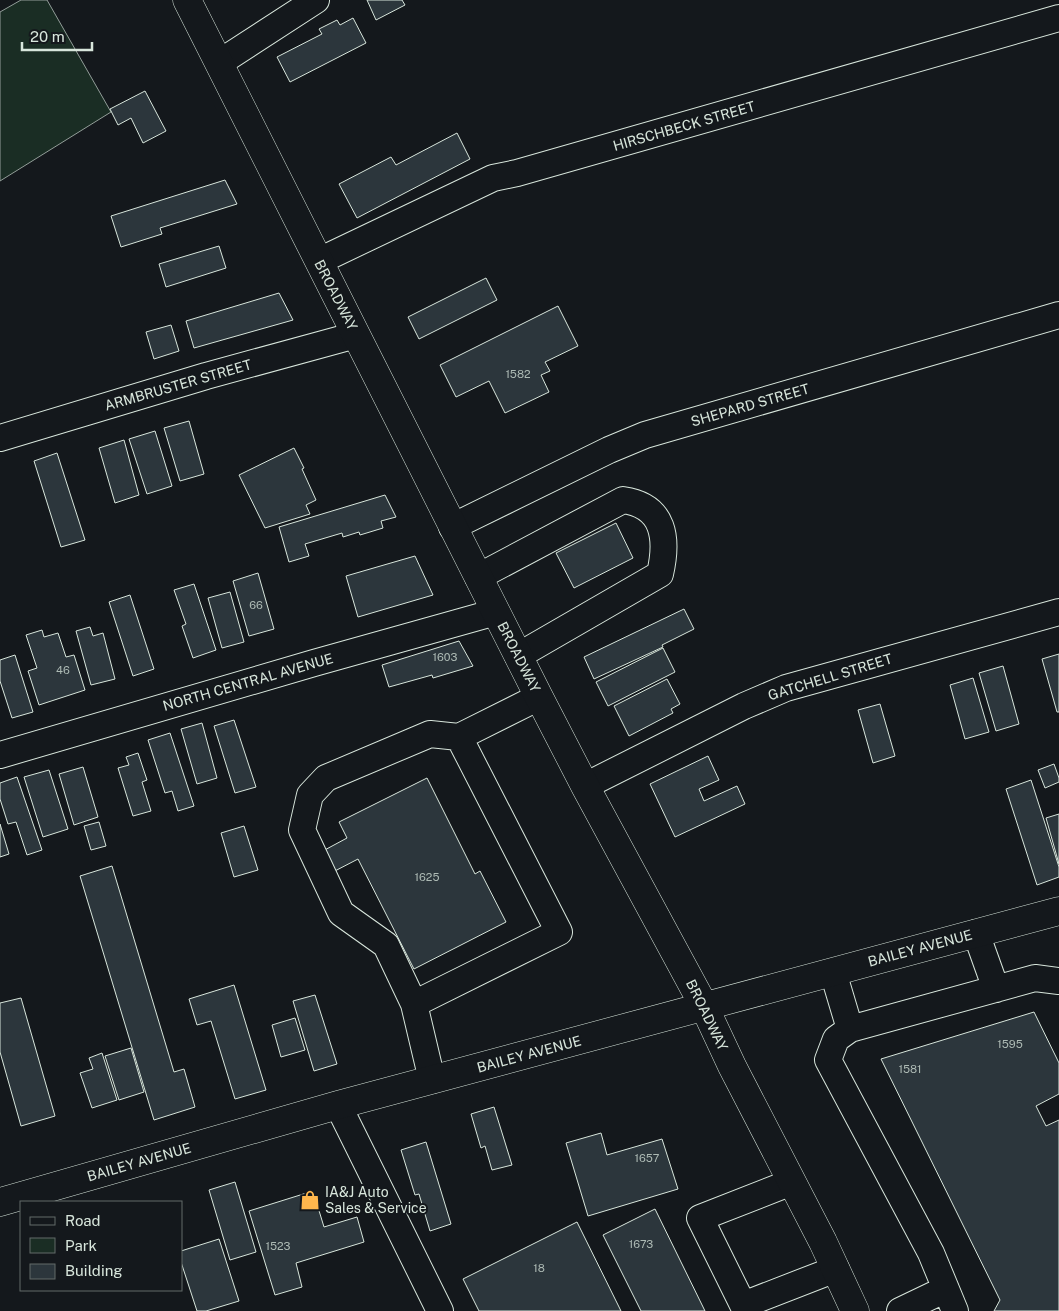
<svg xmlns="http://www.w3.org/2000/svg" width="1059" height="1311" viewBox="0 0 1059 1311" font-family="'Public Sans',sans-serif">
	<rect width="100%" height="100%" fill="#14181c"/>
	<!-- green -->
	<path fill="#1a2d24" stroke="#939e99" d="M21,0H47L111,112L0,181V12Z"/>
	<!-- building -->
	<path fill="#2c363c" stroke="#d8e6dc" d="M367,0H402L405,5L376,20Z
		M353,18L366,43L290,82L277,57L322,34L319,29L337,20L340,25Z
		M145,91L166,131L143,143L131,118L118,125L110,109Z
		M457,133L470,159L357,218L339,184L391,157L396,165Z
		M225,180L237,204L160,228L162,234L121,247L111,216Z
		M219,246L226,268L166,287L159,264Z
		M486,278L497,300L419,339L408,317Z
		M279,293L293,320L194,348L186,321Z
		M558,306L578,346L545,362L550,371L541,375L549,392L505,413L489,381L456,397L440,365Z
		M171,325L179,351L154,359L146,332Z
		M189,421L204,474L180,481L164,428Z
		M155,431L172,486L147,494L129,439Z
		M124,440L139,495L115,503L99,448Z
		M294,448L304,468L302,469L316,500L306,505L310,514L265,528L239,475Z
		M57,453L85,540L61,547L34,461Z
		M385,495L396,517L381,521L383,528L360,535L359,532L343,537L342,533L305,544L309,556L289,562L279,527Z
		M616,523L633,558L574,588L556,553Z
		M415,556L433,595L358,617L346,576Z
		M258,573L274,629L249,636L233,581Z
		M194,584L216,650L193,658L182,626L186,624L174,590Z
		M230,592L244,642L222,648L208,598Z
		M130,595L154,669L133,676L109,602Z
		M684,609L694,629L662,645L663,647L594,679L584,657Z
		M90,627L93,636L103,633L115,679L91,685L76,631Z
		M42,630L44,637L58,633L66,657L74,655L85,690L39,705L28,671L37,668L26,635Z
		M459,641L473,666L433,678L432,675L389,687L382,665Z
		M663,648L675,672L608,706L596,682Z
		M1059,654V712H1057L1042,659Z
		M15,655L33,712L12,718L0,681V660Z
		M1003,666L1019,724L996,731L979,673Z
		M973,678L989,732L965,739L950,685Z
		M667,679L680,704L671,709L673,713L629,736L614,706Z
		M880,704L895,756L873,763L858,710Z
		M234,720L256,787L235,793L214,726Z
		M202,723L217,778L197,784L181,729Z
		M170,733L194,806L178,811L172,791L165,793L148,740Z
		M138,753L147,780L142,782L151,811L133,816L118,768L129,765L126,757Z
		M708,756L719,780L699,789L704,801L737,786L745,804L675,837L650,784Z
		M1054,764L1059,778V782L1045,788L1038,770Z
		M83,767L98,817L74,825L59,774Z
		M49,770L68,829L43,837L24,777Z
		M17,777L42,850L27,855L16,822L8,824L0,799V783Z
		M427,778L475,874L480,871L506,922L414,969L358,859L331,873L321,852L347,838L339,822Z
		M1031,780L1059,867V877L1037,885L1006,789Z
		M1059,814V864L1046,818Z
		M99,822L106,846L91,850L84,826Z
		M0,824L9,854L0,857Z
		M244,826L258,870L234,877L221,833Z
		M112,866L174,1072L184,1069L195,1107L154,1120L80,876Z
		M234,985L266,1090L235,1099L211,1021L197,1025L189,999Z
		M315,995L337,1064L314,1071L293,1001Z
		M21,998L55,1116L21,1126L0,1052V1003Z
		M1034,1012L1059,1063V1094L1036,1106L1046,1126L1059,1120V1311H994L1000,1300L881,1059Z
		M295,1018L305,1050L281,1057L272,1025Z
		M131,1048L144,1092L119,1100L105,1056Z
		M102,1053L117,1100L92,1108L80,1073L93,1069L89,1058Z
		M494,1107L512,1165L492,1170L485,1146L481,1148L471,1114Z
		M601,1133L607,1155L662,1139L678,1189L588,1216L566,1143Z
		M426,1142L451,1224L430,1231L419,1194L415,1195L401,1150Z
		M235,1182L256,1252L230,1260L209,1190Z
		M313,1191L324,1227L357,1217L364,1242L296,1263L302,1287L275,1295L249,1211Z
		M655,1209L705,1311H641L603,1235Z
		M577,1222L621,1311H479L463,1279Z
		M219,1239L239,1301L206,1311H197L181,1262V1251Z"/>
	<g fill="none" stroke-linecap="round" stroke-linejoin="round">
		<defs>
			<path id="minor" d="M219,63L316,0
				M319,261L493,178L517,173L1059,18
				M0,438L206,376L356,335
				M452,527L609,450L645,435L1059,315
				M478,577L623,500C665,506 668,539 660,574L518,656
				M0,755L314,663L496,612
				M585,786L744,706L786,688L1059,612
				M976,933L996,989
				M833,972L850,1029
				M414,1004L559,932L459,737
				M432,1080L414,1004L386,945L341,913L302,830L310,795L326,778L430,734L459,737L539,697
				M338,1105L440,1311
				M792,1182L700,1218L743,1305L836,1269
				M900,1311L946,1289
				M955,1311L931,1253L828,1060L836,1039L850,1029L1035,978L1059,981"/>
			<path id="major" d="M187,0L539,697L585,786L704,1006L732,1066L823,1242L855,1311
				M0,1202L338,1105L1059,911"/>
		</defs>
		<!-- minor casing -->
		<use href="#minor" stroke="#d8e6dc" stroke-width="28"/>
		<!-- major casing -->
		<use href="#major" stroke="#d8e6dc" stroke-width="29"/>
		<!-- minor -->
		<use href="#minor" stroke="#14181c" stroke-width="26"/>
		<!-- major -->
		<use href="#major" stroke="#14181c" stroke-width="28"/>
	</g>
	<!-- icons -->
	<defs>
		<symbol id="shop-bare" viewBox="-9 -9 18 18"><path d="M-5-2.5h2.3a2.7 3.5 0 0 1 5.4 0H5L5.5 6h-11ZM-1.5-2.5h3a1.5 2.3 0 0 0-3 0Z" fill="#ffb74d" stroke="#14181c" stroke-width="2.5" paint-order="stroke"/></symbol>
	</defs>
	<g fill-rule="evenodd">
		<use href="#shop-bare" x="296" y="1186" width="28" height="28"/>
	</g>
	<g text-anchor="middle" stroke-width="4" stroke-linejoin="round" paint-order="stroke">
		<!-- number labels -->
		<g font-size="11" fill="#adbab4">
			<text x="518" y="378">1582</text>
			<text x="256" y="609">66</text>
			<text x="445" y="661">1603</text>
			<text x="63" y="674">46</text>
			<text x="427" y="881">1625</text>
			<text x="1010" y="1048">1595</text>
			<text x="910" y="1073">1581</text>
			<text x="647" y="1162">1657</text>
			<text x="641" y="1248">1673</text>
			<text x="278" y="1250">1523</text>
			<text x="539" y="1272">18</text>
		</g>
		<!-- street labels -->
		<g font-size="14" fill="#d8e6dc" stroke="#14181c">
			<text transform="translate(684 126) rotate(-16)" y="5">HIRSCHBECK STREET</text>
			<text transform="translate(336 295) rotate(63)" y="5">BROADWAY</text>
			<text transform="translate(178 385) rotate(-16)" y="5">ARMBRUSTER STREET</text>
			<text transform="translate(750 405) rotate(-16)" y="5">SHEPARD STREET</text>
			<text transform="translate(519 657) rotate(63)" y="5">BROADWAY</text>
			<text transform="translate(830 677) rotate(-17)" y="5">GATCHELL STREET</text>
			<text transform="translate(248 682) rotate(-16)" y="5">NORTH CENTRAL AVENUE</text>
			<text transform="translate(920 948) rotate(-15)" y="5">BAILEY AVENUE</text>
			<text transform="translate(707 1015) rotate(64)" y="5">BROADWAY</text>
			<text transform="translate(529 1054) rotate(-15)" y="5">BAILEY AVENUE</text>
			<text transform="translate(139 1162) rotate(-16)" y="5">BAILEY AVENUE</text>
		</g>
		<!-- poi labels -->
		<g font-size="14" fill="#d8e6dc" stroke="#14181c" text-anchor="start">
			<text x="325" y="1197">IA&amp;J Auto<tspan x="325" dy="16">Sales &amp; Service</tspan></text>
		</g>
	</g>
	<!-- legend -->
	<rect x="20" y="1201" width="162" height="90" fill="#14181c" stroke="#626a69"/>
	<rect x="30" y="1217" width="25" height="8" fill="#14181c" stroke="#626a69"/>
	<text x="65" y="1226" font-size="15" fill="#d8e6dc">Road</text>
	<rect x="30" y="1238" width="25" height="15" fill="#1a2d24" stroke="#626a69"/>
	<text x="65" y="1251" font-size="15" fill="#d8e6dc">Park</text>
	<rect x="30" y="1264" width="25" height="15" fill="#2c363c" stroke="#626a69"/>
	<text x="65" y="1276" font-size="15" fill="#d8e6dc">Building</text>
	<!-- scale -->
	<path d="M22 42v8h70v-8" fill="none" stroke="#d8e6dc" stroke-width="2.5"/>
	<text x="30" y="42" font-size="15" fill="#d8e6dc" stroke="#14181c" stroke-width="4" paint-order="stroke">20 m</text>
</svg>
